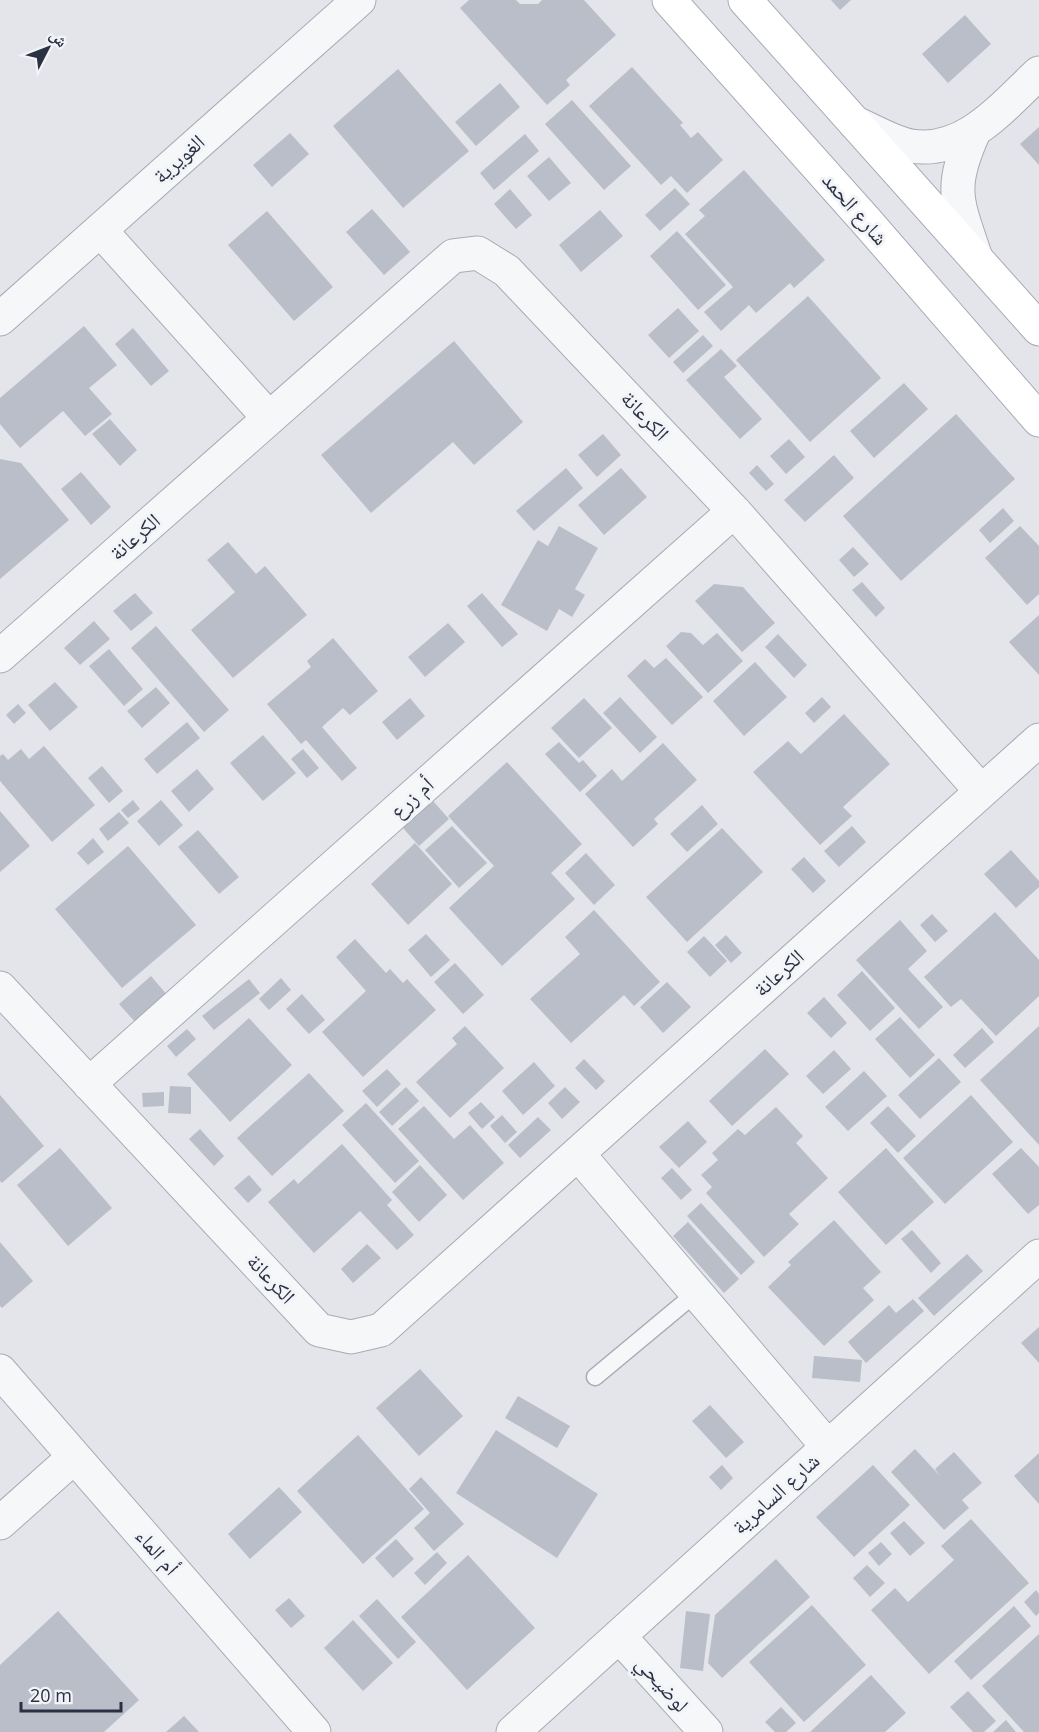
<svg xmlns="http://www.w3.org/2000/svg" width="1039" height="1732" viewBox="0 0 1039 1732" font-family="'Open Sans','Noto Naskh Arabic',sans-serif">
	<rect width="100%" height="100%" fill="#e3e5eb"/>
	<!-- building -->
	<path fill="#babec8" d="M469,0H516L520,4H538L542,0H584L616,35L566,80L570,85L547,105L460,8Z
		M831,0H851L840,10Z
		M965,15L991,44L948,83L922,54Z
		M632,67L683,123L680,125L691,138L698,132L723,160L687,193L671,176L661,185L589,106Z
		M398,69L469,151L403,208L333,126Z
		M500,83L520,107L476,146L455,122Z
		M572,100L631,166L604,190L545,124Z
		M1039,127V165L1020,144Z
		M290,133L309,154L272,187L253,165Z
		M525,134L539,151L494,190L480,173Z
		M549,157L571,183L549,201L527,176Z
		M744,170L825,260L794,288L790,283L756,313L749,305L721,331L704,312L733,287L685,234L705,216L699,210Z
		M675,188L690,204L660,231L645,215Z
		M510,189L532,215L516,229L494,204Z
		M372,209L410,252L384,275L346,232Z
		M600,210L623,236L581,272L559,245Z
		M267,211L333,287L294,321L228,245Z
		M677,231L726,285L698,310L650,256Z
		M808,296L881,378L810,442L736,360Z
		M678,308L699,331L669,358L648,335Z
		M84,326L117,365L89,388L112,414L85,436L63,411L20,448L0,424V398Z
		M133,328L169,371L151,386L115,344Z
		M703,335L713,346L683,373L673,362Z
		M454,341L523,422L474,465L453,442L371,513L321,455Z
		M721,349L737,366L724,377L762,419L740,439L686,380Z
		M904,383L928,409L874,458L850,431Z
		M956,414L1015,479L901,581L843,516Z
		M110,419L137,450L120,466L92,434Z
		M603,434L621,455L597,477L578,455Z
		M789,439L805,457L786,474L770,456Z
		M834,455L854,478L805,522L784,500Z
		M0,459L21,463L69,520L0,579Z
		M757,465L774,484L766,491L749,473Z
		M566,468L583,488L534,531L516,511Z
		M621,468L647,497L604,535L578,505Z
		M81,472L111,507L91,525L61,489Z
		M1003,508L1014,521L990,543L979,530Z
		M559,526L598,548L575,589L585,595L572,617L559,609L547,631L501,605L538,540L548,546Z
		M1020,526L1039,546V594L1027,605L985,558Z
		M228,542L256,574L265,566L307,615L233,678L191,630L235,592L207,560Z
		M853,547L869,564L854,577L839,560Z
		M862,582L885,608L876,617L852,590Z
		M714,584L743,587L775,623L742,652L695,601Z
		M135,593L153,613L131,631L113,611Z
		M482,593L518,634L502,647L467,606Z
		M1039,615V675L1009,642Z
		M94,621L110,639L80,665L64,648Z
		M448,623L465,642L425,677L408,657Z
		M156,626L229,710L204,732L131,648Z
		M681,632L691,633L703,645L717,633L743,661L708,693L666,646Z
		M778,634L807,665L794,678L765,647Z
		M333,638L378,691L350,715L343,708L322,727L357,768L342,781L306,740L301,744L267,704L311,667L307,661Z
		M109,649L143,689L124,706L89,666Z
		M666,658L703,697L672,725L627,676L645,659L654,668Z
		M755,662L787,697L744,736L713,701Z
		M55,682L78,707L50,731L28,705Z
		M156,687L170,703L142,728L127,711Z
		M620,697L657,737L640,753L603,713Z
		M822,697L831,707L814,723L805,713Z
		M410,698L425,716L397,740L382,722Z
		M584,698L612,728L579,758L551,728Z
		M18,704L26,713L14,724L6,715Z
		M844,714L890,764L843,807L852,816L820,845L753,772L788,741L801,754Z
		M187,722L200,738L157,774L144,759Z
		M263,735L296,773L263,801L230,763Z
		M559,742L579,763L583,760L597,776L580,792L545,754Z
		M663,743L697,780L654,819L658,824L633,847L585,794L612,769L622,781Z
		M44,746L95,805L52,842L0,781V756L3,754L8,760L21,749L29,759Z
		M303,749L319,768L307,778L291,759Z
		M507,762L582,844L551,873L575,899L502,966L449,908L494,866L448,816Z
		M102,766L123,791L109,803L88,778Z
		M197,769L214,789L189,812L171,791Z
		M133,800L140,809L128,818L121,810Z
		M161,800L183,825L159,846L137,821Z
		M433,801L449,819L419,846L403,828Z
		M702,805L718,824L687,852L670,834Z
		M0,811L30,846L0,872Z
		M119,812L129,823L108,841L99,829Z
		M452,826L487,863L459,888L425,850Z
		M852,826L866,842L839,867L824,851Z
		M722,828L763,872L687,942L646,897Z
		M198,830L239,877L219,894L178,847Z
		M93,838L104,852L88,865L77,853Z
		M415,843L452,884L408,925L371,884Z
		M128,846L196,925L122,988L55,909Z
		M1011,850L1039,881V887L1016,908L984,874Z
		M586,853L615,885L594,905L565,873Z
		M804,857L826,881L813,893L791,869Z
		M594,910L660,982L634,1006L624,995L571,1043L530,999L580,954L565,937Z
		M995,912L1039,960V996L996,1036L961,999L951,1007L924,977Z
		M932,914L948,931L935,942L920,925Z
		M900,920L927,951L908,969L943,1007L919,1029L856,960Z
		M426,934L450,960L431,977L408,950Z
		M726,935L742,953L731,963L715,945Z
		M704,936L727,961L710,977L687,952Z
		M355,939L386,973L390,969L403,983L407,979L436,1010L363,1077L322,1032L366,991L336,957Z
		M455,963L484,995L463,1014L434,982Z
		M862,971L895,1008L870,1031L837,995Z
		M151,976L168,996L136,1023L119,1004Z
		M281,978L291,990L269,1010L259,999Z
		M249,979L260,993L214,1030L202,1016Z
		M667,982L691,1007L663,1033L640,1007Z
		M302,994L325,1020L309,1034L286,1009Z
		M824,997L847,1023L831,1038L807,1013Z
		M900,1017L935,1055L910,1078L875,1039Z
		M249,1018L292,1065L230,1122L187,1074Z
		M465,1026L504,1068L450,1118L416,1082L457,1044L452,1038Z
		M1039,1026V1145L980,1080Z
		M982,1028L994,1042L965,1068L953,1055Z
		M187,1029L196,1039L176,1057L167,1046Z
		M765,1049L789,1074L732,1126L709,1101Z
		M834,1050L851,1069L823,1094L806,1076Z
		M939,1058L961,1082L920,1119L898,1095Z
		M584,1059L605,1081L596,1090L575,1068Z
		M534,1062L555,1086L523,1115L502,1091Z
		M387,1069L401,1084L377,1107L362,1091Z
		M864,1071L887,1096L848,1131L825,1107Z
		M309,1073L344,1111L272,1176L237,1138Z
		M170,1086L191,1087V1114L168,1113Z
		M406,1087L419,1101L392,1126L379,1112Z
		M565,1087L580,1102L562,1119L548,1103Z
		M164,1092V1106L143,1107L142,1093Z
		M0,1095L44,1146L2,1183L0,1181Z
		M971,1095L1013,1142L945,1204L903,1158Z
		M481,1102L495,1117L482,1129L468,1113Z
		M366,1103L419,1161L395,1183L342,1125Z
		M424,1106L454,1139L470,1125L504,1163L463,1200L398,1129Z
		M888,1106L916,1136L898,1153L870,1123Z
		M776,1107L803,1136L796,1143L828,1178L789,1214L799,1224L764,1257L706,1193L712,1187L701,1175L718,1160L712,1153L738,1129L745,1135Z
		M502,1115L517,1132L505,1143L490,1126Z
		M538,1117L551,1130L520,1158L508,1145Z
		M688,1121L707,1142L679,1168L659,1147Z
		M200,1129L224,1156L214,1166L189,1139Z
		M342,1144L392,1200L387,1205L414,1235L397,1250L360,1211L314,1253L268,1202L294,1179L298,1184Z
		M60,1148L112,1208L68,1246L17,1185Z
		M886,1148L934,1202L886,1245L838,1192Z
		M1021,1148L1039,1167V1205L1028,1214L992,1174Z
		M420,1165L447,1195L419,1222L392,1192Z
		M672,1168L692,1190L681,1200L661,1178Z
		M249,1175L262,1190L248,1203L234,1188Z
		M701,1203L755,1262L741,1275L687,1216Z
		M834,1220L881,1272L863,1288L874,1300L824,1346L768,1287L791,1265L788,1262Z
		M688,1222L739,1279L724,1293L673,1236Z
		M912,1230L941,1263L931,1273L901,1239Z
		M0,1242L33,1281L2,1308L0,1306Z
		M367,1244L381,1258L353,1283L341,1269Z
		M967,1254L983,1271L934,1316L918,1298Z
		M913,1299L924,1311L866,1363L848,1342L889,1305L896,1313Z
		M1039,1327V1363L1021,1343Z
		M814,1356L862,1360L860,1382L812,1378Z
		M420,1369L463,1416L419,1456L376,1408Z
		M518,1396L570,1426L557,1448L505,1418Z
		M710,1405L744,1442L726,1458L692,1421Z
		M496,1430L598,1494L557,1558L456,1493Z
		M358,1435L424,1509L363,1564L297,1491Z
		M915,1449L940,1476L935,1469L954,1452L982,1483L962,1500L969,1508L944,1530L891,1472Z
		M1039,1453V1504L1014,1476Z
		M722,1465L733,1478L721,1490L709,1477Z
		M873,1465L910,1505L854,1557L816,1517Z
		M421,1477L464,1524L434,1551L414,1528L430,1513L409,1489Z
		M279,1487L302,1512L250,1559L228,1534Z
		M971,1519L1029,1583L929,1674L871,1610L895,1588L908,1602L954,1560L941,1546Z
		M904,1521L925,1543L910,1556L890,1533Z
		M396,1539L414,1559L393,1578L375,1558Z
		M881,1542L892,1554L879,1566L868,1553Z
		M437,1552L447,1563L425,1585L414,1573Z
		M468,1555L535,1628L467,1690L401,1617Z
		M776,1559L810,1597L722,1678L708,1663L715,1615Z
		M867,1565L885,1583L870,1597L853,1578Z
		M1036,1590L1039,1594V1613L1036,1616L1024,1602Z
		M289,1598L305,1616L291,1628L275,1610Z
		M377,1599L416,1642L398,1659L359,1616Z
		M812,1605L866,1665L804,1722L749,1662Z
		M1014,1606L1031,1626L971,1680L954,1661Z
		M58,1611L139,1700L104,1732H0V1665Z
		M686,1611L710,1614L703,1671L680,1668Z
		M353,1620L393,1663L363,1691L324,1648Z
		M1039,1634V1732H1024L982,1686Z
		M871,1675L906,1713L885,1732H810Z
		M968,1691L996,1721L984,1732H973L950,1707Z
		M781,1707L796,1723L786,1732H775L765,1722Z
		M184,1716L199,1732H166Z
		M1006,1720L1016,1732H993Z"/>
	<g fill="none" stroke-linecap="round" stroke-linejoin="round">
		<defs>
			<path id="lane" d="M595,1377L696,1293"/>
			<path id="street" d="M855,123C872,130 893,143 911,146C965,155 1003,106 1039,73
				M974,132C948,189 957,201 976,258
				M100,230L269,418
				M0,319L359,0
				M0,656L453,256L478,253L507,271L734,511L981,791
				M0,988L319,1330L351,1337L381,1330L1039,740
				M89,1084L734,511
				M578,1154L828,1447
				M0,1371L314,1732
				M0,1523L74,1457
				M619,1636L706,1732
				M513,1732L1039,1256"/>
			<path id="secondary" d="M669,0L867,222L1039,420
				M745,0L1039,329"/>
		</defs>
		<!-- lane casing -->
		<use href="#lane" stroke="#a8abb5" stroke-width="19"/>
		<!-- street casing -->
		<use href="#street" stroke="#a8abb5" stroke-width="35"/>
		<!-- secondary casing -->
		<use href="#secondary" stroke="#a8abb5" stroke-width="35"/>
		<!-- lane -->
		<use href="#lane" stroke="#f6f7f9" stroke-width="16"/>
		<!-- street -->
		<use href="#street" stroke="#f6f7f9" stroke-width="33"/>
		<!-- secondary -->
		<use href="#secondary" stroke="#fff" stroke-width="33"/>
	</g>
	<g text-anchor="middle" stroke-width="6" stroke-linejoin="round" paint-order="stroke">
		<!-- street labels -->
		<g font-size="21" fill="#2a3143" stroke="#f3f4f8">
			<text transform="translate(179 159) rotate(-42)" y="7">الغويرية</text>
			<text transform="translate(855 209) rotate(49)" y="7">شارع الحمد</text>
			<text transform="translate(645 416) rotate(47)" y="7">الكرعانة</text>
			<text transform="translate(135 537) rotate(-41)" y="7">الكرعانة</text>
			<text transform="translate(412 798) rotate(-42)" y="7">أم زرع</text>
			<text transform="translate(779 973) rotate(-42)" y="7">الكرعانة</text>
			<text transform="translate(271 1279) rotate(47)" y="7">الكرعانة</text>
			<text transform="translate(776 1494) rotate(-42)" y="7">شارع السامرية</text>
			<text transform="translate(157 1552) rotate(49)" y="7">أم الماء</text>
			<text transform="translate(662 1684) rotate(48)" y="7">لوضيحي</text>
		</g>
	</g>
	<!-- north arrow -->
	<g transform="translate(48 48) rotate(48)" stroke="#f3f4f8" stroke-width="4.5" paint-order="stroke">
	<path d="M0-4.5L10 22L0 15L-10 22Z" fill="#2a3143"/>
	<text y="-9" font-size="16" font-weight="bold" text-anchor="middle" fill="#2a3143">ش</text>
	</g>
	<!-- scale -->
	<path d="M21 1702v9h100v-9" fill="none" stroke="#2a3143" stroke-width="3"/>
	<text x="30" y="1702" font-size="18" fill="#2a3143" stroke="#f3f4f8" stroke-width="4.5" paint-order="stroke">20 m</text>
</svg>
